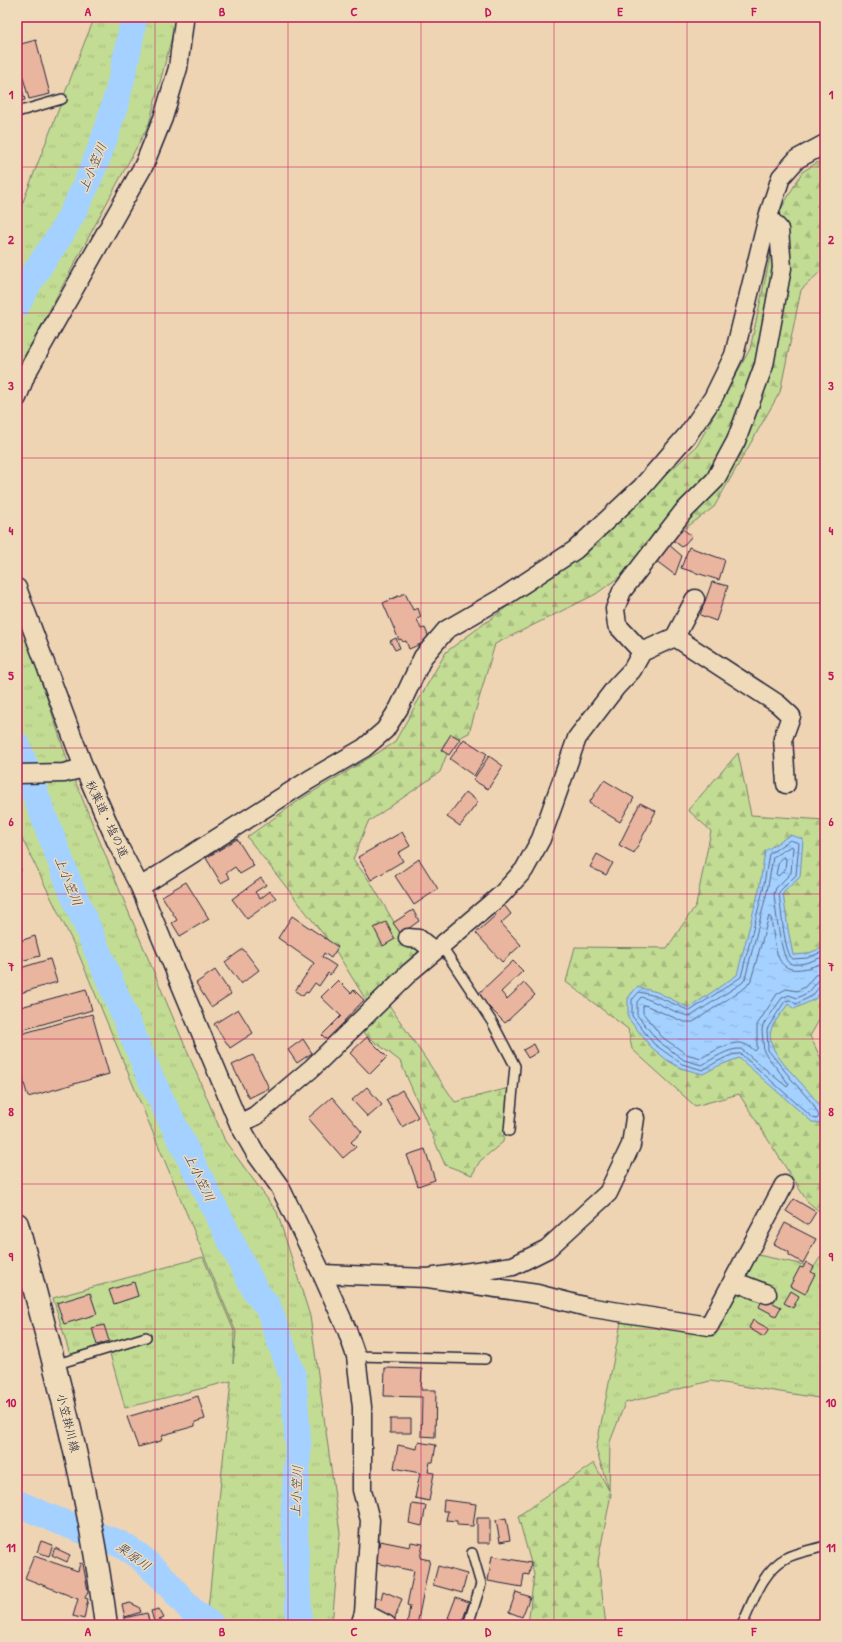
<svg xmlns="http://www.w3.org/2000/svg" width="842" height="1642" viewBox="0 0 842 1642" font-family="'Patrick Hand','Klee One',sans-serif">
	<defs>
		<pattern id="grass-tufts" width="24" height="20" patternUnits="userSpaceOnUse"><rect width="24" height="20" fill="#c3dc93"/><path d="M3 7l-1-3M5 7V3M7 7l1-3M15 17l-1-3M17 17v-4M19 17l1-3" fill="none" stroke="#a7bc80"/></pattern>
		<pattern id="forest-firs" width="22" height="20" patternUnits="userSpaceOnUse"><rect width="22" height="20" fill="#c3dc93"/><path d="M5 1l3.5 6h-7zM16 11l3.5 6h-7z" fill="#a7bc80"/></pattern>
		<pattern id="water-ripples" width="26" height="14" patternUnits="userSpaceOnUse"><rect width="26" height="14" fill="#a4d1ff"/><path d="M2 4q2-2 4 0t4 0M15 11q2-2 4 0t4 0" fill="none" stroke="#8db3db"/></pattern>
	</defs>
	<rect width="100%" height="100%" fill="#efd4b4"/>
	<filter id="ink" filterUnits="userSpaceOnUse"><feTurbulence type="fractalNoise" baseFrequency=".025" numOctaves="2"/><feDisplacementMap in="SourceGraphic" scale="8" xChannelSelector="R" yChannelSelector="G"/><feConvolveMatrix kernelMatrix="1 2 1 2 8 2 1 2 1" color-interpolation-filters="sRGB"/></filter>
	<g filter="url(#ink)">
		<!-- grass -->
		<path fill="url(#grass-tufts)" stroke="#727f67" d="M95,17H174L175,25L149,124L17,371V217L85,41Z
			M17,607L71,771L129,913L225,1141L277,1212L310,1316L340,1533L332,1625H209L207,1620L231,1381L125,1408L107,1343L70,1355L53,1298L203,1257L234,1331L233,1364L236,1332L79,955L17,828Z
			M825,1250V1399L710,1381L625,1403L610,1442L609,1490L596,1449L623,1312L703,1320L744,1252L814,1267Z"/>
		<!-- forest -->
		<path fill="url(#forest-firs)" stroke="#727f67" d="M825,158V267L801,290L780,392L714,507L596,594L495,644L469,733L452,741L440,772L368,822L353,859L371,883L401,934L434,947L369,1005L334,948L247,837L301,799L394,743L446,652L589,546L697,446L750,349L780,211L802,172Z
			M738,753L751,815L825,820V1010L810,1036L825,1067V1216L807,1201L739,1094L695,1106L632,1049L628,1029L566,982L575,947L667,948L696,905L711,831L688,810Z
			M389,1005L455,1102L509,1088L503,1142L480,1161L472,1175L445,1165L400,1061L362,1032Z
			M594,1463L611,1494L598,1561L606,1625H528L534,1574L518,1516Z"/>
		<!-- water -->
		<path fill="url(#water-ripples)" stroke="#708bb1" d="M790,835L803,839L800,877L783,893L788,929L793,955L806,954L825,947V986L815,999L794,1009L788,1004C784,1011 773,1022 771,1030C762,1059 825,1093 825,1123L812,1122L739,1058L718,1066L703,1074L680,1068L667,1060L651,1047L628,1018V998L637,987L657,992L689,1008L737,975L759,890L765,851Z"/>
		<g fill="none" stroke-linecap="round" stroke-linejoin="round">
			<!-- shore -->
			<path stroke="#566889" stroke-width="1" d="M783,857L786,859L785,870L778,876L776,874L779,861Z
				M825,951L807,958L793,959C784,955 781,905 779,894L781,890L796,875L799,843L790,840L769,854L763,890L741,977L690,1011L656,996L639,992L632,1000V1016L654,1044L682,1064L703,1070C712,1065 731,1052 741,1054L813,1118L817,1119L819,1116L813,1104L792,1080L768,1050L767,1029L785,1001L790,1000L796,1004L812,996L821,985L825,984
				M825,956C816,959 798,968 789,963C781,958 775,905 774,894L776,888L791,873L793,847L791,846L773,857L767,892L745,979L742,983L691,1016C682,1017 654,1000 641,997L637,1002V1015L658,1041L684,1060L702,1065C713,1059 728,1048 741,1049L787,1087L789,1084L764,1052L762,1030L763,1025L782,998L789,995L797,998L809,992L819,980L825,979
				M825,962C776,982 777,960 771,918L769,916L751,980L746,987L693,1022H684L645,1005L643,1006V1013L662,1037L686,1054L701,1058C711,1053 733,1039 744,1044C749,1045 752,1049 755,1051L757,1049V1025L777,994L786,989L797,991L805,987L815,975L825,973"/>
			<!-- river -->
			<path stroke="#a4d1ff" stroke-width="27" d="M17,305C23,294 28,283 35,273C43,259 54,246 62,232C100,167 122,91 134,17
				M17,745L68,881L151,1079L255,1290L268,1307L293,1377L298,1445L294,1514L299,1625
				M17,1503L58,1521L120,1544L139,1556L163,1578L193,1612L211,1625"/>
		</g>
		<!-- building -->
		<path fill="#eab59f" stroke="#22223b" d="M36,40L50,94L29,99L17,56V45Z
			M17,69L25,100L17,102Z
			M680,527L692,536L682,547L670,538Z
			M668,544L682,556L675,575L655,560Z
			M689,547L725,560L719,580L681,568Z
			M712,582L728,586L716,621L700,615Z
			M405,593L413,610L418,608L421,617L417,619L421,629L425,628L430,640L409,649L406,641L403,642L401,639L399,640L383,603Z
			M396,638L400,648L395,650L390,641Z
			M451,734L460,739L449,755L441,750Z
			M464,739L487,754L474,776L450,759Z
			M489,756L503,766L488,789L473,780Z
			M604,780L634,798L620,822L589,803Z
			M466,792L478,802L460,826L447,817Z
			M640,803L656,811L634,853L619,845Z
			M402,832L410,846L398,853L403,861L371,880L358,857Z
			M237,839L254,866L240,874L235,867L226,873L230,878L221,883L206,858Z
			M17,854L21,871L17,872Z
			M597,854L613,863L606,875L590,867Z
			M419,859L438,889L414,905L395,876Z
			M261,878L266,885L255,892L260,899L270,891L276,898L247,919L232,899Z
			M186,882L209,919L180,936L172,923L177,920L162,896Z
			M504,905L511,914L501,923L521,945L502,962L476,933L496,915L495,913Z
			M413,910L419,921L401,934L393,923Z
			M292,916L338,947L331,958L324,953L322,957L336,966L330,975L328,973L319,986L315,983L308,993L306,992L303,996L295,991L314,963L278,938Z
			M386,922L395,939L383,946L374,928Z
			M35,936L40,956L17,962V942Z
			M243,949L259,970L241,984L225,962Z
			M50,959L57,982L17,994V969Z
			M513,961L523,971L501,992L507,999L524,983L535,995L505,1023L477,995Z
			M215,970L231,994L211,1007L196,983Z
			M338,980L351,993L354,990L364,1000L344,1021L348,1024L330,1043L322,1035L341,1016L321,997Z
			M86,989L92,1010L22,1030L17,1008Z
			M238,1009L253,1033L230,1048L214,1024Z
			M92,1014L109,1074L28,1097L17,1059V1035Z
			M367,1037L387,1057L370,1074L350,1053Z
			M303,1039L312,1053L297,1063L288,1050Z
			M534,1044L538,1052L528,1058L523,1050Z
			M253,1055L269,1088L249,1098L232,1065Z
			M367,1087L382,1105L368,1117L352,1100Z
			M402,1090L418,1117L402,1127L386,1100Z
			M332,1097L362,1132L351,1142L356,1147L343,1158L308,1118Z
			M425,1149L435,1180L418,1186L407,1155Z
			M794,1199L816,1212L808,1225L786,1211Z
			M785,1223L816,1239L803,1263L789,1255V1252L774,1244Z
			M806,1262L814,1267L811,1272L815,1274L805,1294L790,1286L800,1267L803,1268Z
			M134,1282L138,1296L114,1304L109,1290Z
			M791,1291L799,1296L793,1308L784,1303Z
			M90,1293L97,1314L64,1324L57,1303Z
			M763,1298L781,1307L776,1316L759,1307Z
			M753,1320L769,1329L764,1337L749,1328Z
			M104,1325L109,1341L97,1345L92,1328Z
			M385,1368L422,1369L421,1390H436L435,1437L421,1436L422,1397L384,1396Z
			M198,1396L205,1419L195,1422V1426L163,1435L161,1441L138,1447L127,1417Z
			M390,1419H411V1433H390Z
			M418,1442L436,1445L433,1462H430L428,1472L434,1473L429,1501L415,1498L420,1473L394,1468L398,1445L417,1449Z
			M444,1500L476,1504L473,1526L457,1525V1521L446,1520L448,1511H443Z
			M412,1504L426,1506L422,1526L409,1523Z
			M477,1518H490V1543H477Z
			M506,1518L510,1540L500,1542L496,1520Z
			M41,1541L53,1545L49,1556L37,1552Z
			M380,1541L410,1547L411,1542L423,1544L420,1558L430,1560L417,1625H407L410,1606L407,1605L414,1571L376,1563Z
			M55,1548L70,1555L67,1562L52,1555Z
			M34,1556L78,1571L80,1563L83,1564L88,1591L85,1598L88,1599L84,1619L73,1616L78,1599L25,1578Z
			M492,1556L531,1563L529,1575L524,1574L522,1587L488,1581Z
			M438,1566L467,1574L462,1593L433,1585Z
			M383,1591L402,1599L394,1621L371,1612L377,1597L381,1599Z
			M516,1592L530,1597L522,1617L509,1612Z
			M456,1597L469,1602L461,1625H451L453,1620L448,1618Z
			M130,1603L139,1607L141,1612L125,1617L122,1605Z
			M159,1609L164,1618L154,1622L151,1611Z
			M147,1613L150,1625H126L124,1618Z"/>
		<g fill="none" stroke-linecap="round" stroke-linejoin="round">
			<defs>
				<path id="lane" d="M17,112L62,99
					M441,945L492,1022L515,1066L509,1131
					M356,1356L485,1359
					M54,1365L146,1337
					M468,1625L481,1584L472,1553
					M742,1625C753,1602 762,1571 786,1558C797,1552 813,1550 825,1546"/>
				<path id="street" d="M17,398L26,374L144,165L163,118L178,68L184,21
					M17,588L84,768L116,841L140,887L239,1124L256,1154L280,1187L322,1274L347,1330L356,1356L362,1407V1490L370,1520L364,1613L360,1625
					M675,637L778,704L791,716L783,738L786,784
					M642,652L675,637L695,599
					M17,774L64,773L84,768
					M140,887L309,780L364,748L385,730L399,708L423,657L446,630L505,596L575,550L642,487L688,434L713,398L734,355L768,217L781,177L797,159L825,144
					M408,938L419,939L434,951
					M239,1124L255,1116L312,1068L410,972L501,895L524,870L541,839L577,738L616,687L632,670L642,652L617,625L615,609L622,591L683,512L715,480L736,441L764,365L782,268L779,229L768,217
					M322,1274L428,1278L513,1266L547,1249L608,1193L631,1145L635,1118
					M428,1278L537,1294L587,1307L709,1326L784,1185
					M733,1281L767,1294
					M364,1613L387,1625"/>
				<path id="secondary" d="M17,1224C53,1357 89,1489 106,1625"/>
			</defs>
			<!-- lane casing -->
			<use href="#lane" stroke="#22223b" stroke-width="12"/>
			<!-- street casing -->
			<use href="#street" stroke="#22223b" stroke-width="21"/>
			<!-- secondary casing -->
			<use href="#secondary" stroke="#22223b" stroke-width="25"/>
			<!-- lane -->
			<use href="#lane" stroke="#efdbb9" stroke-width="9"/>
			<!-- street -->
			<use href="#street" stroke="#efdbb9" stroke-width="18"/>
			<!-- secondary -->
			<use href="#secondary" stroke="#efdbb9" stroke-width="22"/>
		</g>
	</g>
	<!-- grid -->
	<path fill="none" stroke="#c2185b" stroke-width="1" stroke-opacity="0.55" d="M155,17V1625M288,17V1625M421,17V1625M554,17V1625M687,17V1625M17,167H825M17,313H825M17,458H825M17,603H825M17,748H825M17,894H825M17,1039H825M17,1184H825M17,1329H825M17,1475H825"/>
	<g text-anchor="middle" stroke-width="3" stroke-linejoin="round" paint-order="stroke">
		<!-- street labels -->
		<g font-size="12" fill="#22223b" stroke="#efdbb9">
			<text transform="translate(107 819) rotate(65)" y="4">秋葉道・塩の道</text>
			<text transform="translate(68 1423) rotate(76)" y="4">小笠掛川線</text>
		</g>
		<!-- water labels -->
		<g font-size="13" font-style="italic" fill="#3c4562" stroke="#efdbb9">
			<text transform="translate(92 167) rotate(-67)" y="5">上小笠川</text>
			<text transform="translate(69 881) rotate(68)" y="5">上小笠川</text>
			<text transform="translate(200 1177) rotate(64)" y="5">上小笠川</text>
			<text transform="translate(296 1491) rotate(-88)" y="5">上小笠川</text>
			<text transform="translate(134 1556) rotate(36)" y="5">栗原川</text>
		</g>
	</g>
	<!-- margin -->
	<rect width="842" height="1642" fill="none" stroke="#efdbb9" stroke-width="44"/>
	<rect x="22" y="22" width="798" height="1598" fill="none" stroke="#c2185b" stroke-width="1.5"/>
	<g font-size="13" text-anchor="middle" font-weight="bold" fill="#c2185b">
		<text x="88" y="16">A</text>
		<text x="222" y="16">B</text>
		<text x="354" y="16">C</text>
		<text x="488" y="16">D</text>
		<text x="620" y="16">E</text>
		<text x="754" y="16">F</text>
		<text x="11" y="99">1</text>
		<text x="831" y="99">1</text>
		<text x="11" y="244">2</text>
		<text x="831" y="244">2</text>
		<text x="11" y="390">3</text>
		<text x="831" y="390">3</text>
		<text x="11" y="535">4</text>
		<text x="831" y="535">4</text>
		<text x="11" y="680">5</text>
		<text x="831" y="680">5</text>
		<text x="11" y="826">6</text>
		<text x="831" y="826">6</text>
		<text x="11" y="971">7</text>
		<text x="831" y="971">7</text>
		<text x="11" y="1116">8</text>
		<text x="831" y="1116">8</text>
		<text x="11" y="1261">9</text>
		<text x="831" y="1261">9</text>
		<text x="11" y="1407">10</text>
		<text x="831" y="1407">10</text>
		<text x="11" y="1552">11</text>
		<text x="831" y="1552">11</text>
		<text x="88" y="1636">A</text>
		<text x="222" y="1636">B</text>
		<text x="354" y="1636">C</text>
		<text x="488" y="1636">D</text>
		<text x="620" y="1636">E</text>
		<text x="754" y="1636">F</text>
	</g>
</svg>
